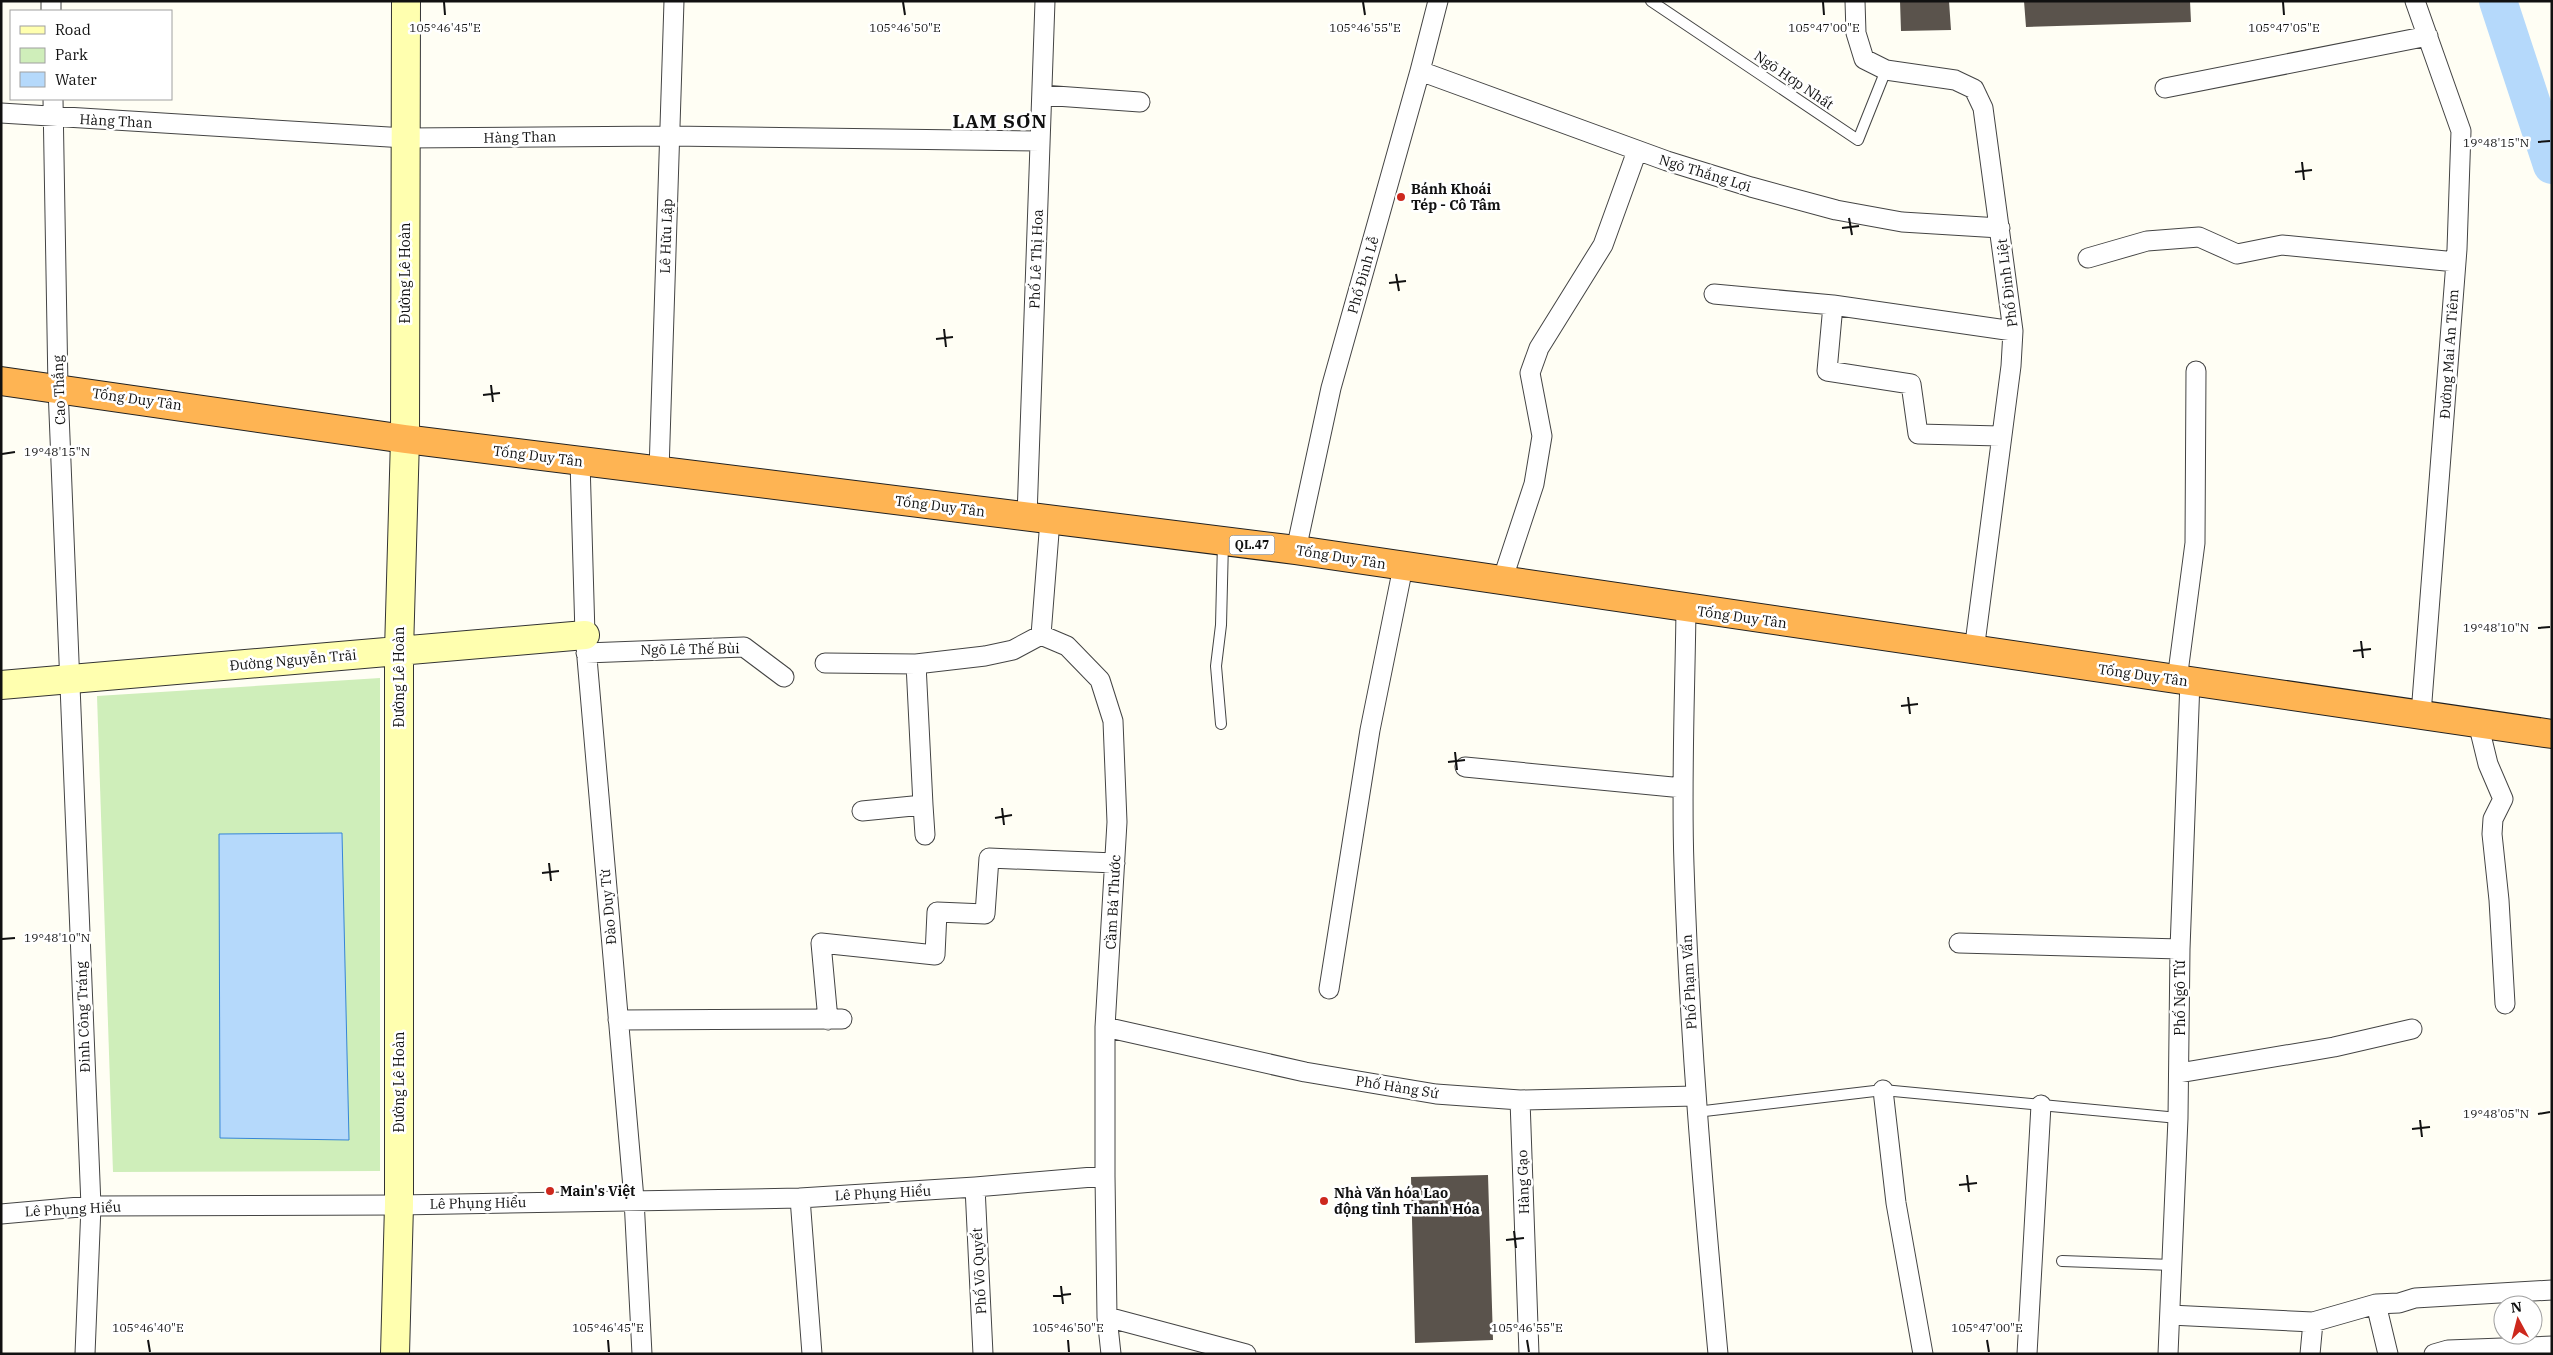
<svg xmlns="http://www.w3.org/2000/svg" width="2553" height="1355" viewBox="0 0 2553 1355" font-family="'IBM Plex Serif',serif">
	<rect width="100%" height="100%" fill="#fffef4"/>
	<!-- green -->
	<path fill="#cfeeba" d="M380,678V1171L113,1172L97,696Z"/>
	<!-- water -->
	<path fill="#b5d9fb" stroke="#3685d7" d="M342,833L349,1140L220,1138L219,834Z"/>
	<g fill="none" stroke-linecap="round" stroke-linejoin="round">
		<!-- river -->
		<path stroke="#b5d9fb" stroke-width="38" d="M2498,1L2552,165"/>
	</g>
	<!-- building -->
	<path fill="#5a534c" d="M1900,1H1949L1951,30L1901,31Z
		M2024,1H2190L2191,22L2026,27Z
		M1488,1175L1493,1340L1415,1343L1411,1177Z"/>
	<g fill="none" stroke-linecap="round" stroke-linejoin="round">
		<defs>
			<path id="lane" d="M1651,1L1858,140L1886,70
				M1221,724L1216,666L1221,625L1223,542
				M1696,1112L1883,1090L2178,1118
				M2062,1261L2172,1265"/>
			<path id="street" d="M51,1V11
				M1855,1L1856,33L1864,59L1886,70L1955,80L1974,89L1983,108L2013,331L2011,366L1974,651
				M2415,1L2461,131L2457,249L2421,714
				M1420,71L1667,161L1751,187L1836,210L1902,222L2000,228
				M2165,88L2428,36
				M1042,95L1140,102
				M53,99L58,388L91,1206L85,1354
				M1,113L405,138L670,136L1040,141
				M2088,258L2147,241L2199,237L2237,254L2282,245L2456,262
				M1714,294L1833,305L2013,331
				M1833,305L1827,371L1911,384L1918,434L2000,436
				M580,461L585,635L634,1199L642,1354
				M659,471L674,1
				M1027,517L1045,1
				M1296,550L1331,388L1420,71L1438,1
				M1502,581L1534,484L1542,436L1530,373L1539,348L1603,245L1637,151
				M1686,609C1685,694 1681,780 1684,865C1689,1028 1703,1191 1718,1354
				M1041,635L1067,646L1100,680L1113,721L1117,822L1105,1027V1176L1107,1317L1111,1354
				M1041,635L1050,520
				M586,653L744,647L784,677
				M825,663L916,664L985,656L1013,650L1041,635
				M2177,680L2195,543L2196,371
				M2478,723L2488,764L2503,799L2493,819L2492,834L2499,900L2505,1004
				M1465,767L1683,788
				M923,805L925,835
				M862,811L923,805L916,664
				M1959,943L2180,949
				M1329,989L1370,730L1403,567
				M618,1020L842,1019
				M828,1020L821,943L935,955L937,912L985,914L989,858L1115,863
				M1105,1027L1305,1072L1436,1094L1520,1100L1695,1096
				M2179,1073L2334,1047L2412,1029
				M1883,1090L1896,1203L1923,1354
				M1520,1100L1529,1354
				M975,1187L983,1354
				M800,1198L812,1354
				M1,1214L91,1206L399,1205L800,1198L975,1187L1105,1176
				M2376,1304L2388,1354
				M2170,1315L2313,1322L2376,1304L2399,1303L2415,1298L2552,1290
				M1107,1317L1246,1354
				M2027,1354L2041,1105
				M2168,1354L2178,1118L2180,949L2190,681
				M2310,1354L2313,1322
				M2434,1354L2448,1350L2552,1346"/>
			<path id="secondary" d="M1,685L585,635
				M395,1354L399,1205V651L405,439L406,1"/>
			<path id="highway" d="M1,381L405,439L1296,550L2552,734"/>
		</defs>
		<!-- lane casing -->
		<use href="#lane" stroke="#444" stroke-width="12"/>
		<!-- street casing -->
		<use href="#street" stroke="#444" stroke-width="21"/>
		<!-- secondary casing -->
		<use href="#secondary" stroke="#333" stroke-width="30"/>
		<!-- highway casing -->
		<use href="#highway" stroke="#222" stroke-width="30"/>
		<!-- lane -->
		<use href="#lane" stroke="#fff" stroke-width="10"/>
		<!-- street -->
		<use href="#street" stroke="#fff" stroke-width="19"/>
		<!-- secondary -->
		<use href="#secondary" stroke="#ffffaf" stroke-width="28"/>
		<!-- highway -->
		<use href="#highway" stroke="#feb453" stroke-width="28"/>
	</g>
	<!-- ticks -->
	<path fill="none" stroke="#111" stroke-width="2" d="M444,2L445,15M903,2L905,15M1363,2L1365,15M1823,2L1824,15M2283,2L2284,15M2538,142L2550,141M2302,162L2304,180M2295,172L2312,170M1849,218L1852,235M1842,228L1859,226M1396,274L1399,291M1389,283L1406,281M944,329L946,347M936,339L953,337M491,385L493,402M483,395L500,393M2,454L15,452M2538,628L2550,627M2361,641L2363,658M2353,651L2371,649M1908,697L1910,714M1901,706L1918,704M1455,752L1457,770M1448,762L1465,760M1002,808L1004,825M995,818L1012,815M549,863L551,881M542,873L559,871M2,939L15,938M2538,1114L2550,1112M2420,1120L2422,1137M2412,1129L2430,1127M1967,1175L1969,1192M1959,1185L1977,1183M1514,1231L1516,1248M1506,1240L1524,1238M1061,1286L1063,1304M1053,1296L1071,1294M148,1340L150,1352M608,1340L609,1352M1068,1340L1069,1352M1527,1340L1529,1352M1987,1340L1989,1352"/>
	<!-- markers -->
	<g fill="#cd281d" stroke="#fff" stroke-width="2">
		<circle cx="1401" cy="197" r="5"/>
		<circle cx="550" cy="1191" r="5"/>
		<circle cx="1324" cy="1201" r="5"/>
	</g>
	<g text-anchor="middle" stroke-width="5" stroke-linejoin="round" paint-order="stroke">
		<!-- shield labels -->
		<rect fill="#fff" stroke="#585858" stroke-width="1" x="1229.5" y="535.5" width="45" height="19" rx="4"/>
		<g font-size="12" font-weight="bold" fill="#111">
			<text x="1252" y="549">QL.47</text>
		</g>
		<!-- street labels -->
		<g font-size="14" fill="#111" stroke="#fff">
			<text transform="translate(1794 80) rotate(34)" y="5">Ngõ Hợp Nhất</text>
			<text transform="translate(116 121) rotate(3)" y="5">Hàng Than</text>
			<text transform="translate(520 137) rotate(-1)" y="5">Hàng Than</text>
			<text transform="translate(1705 173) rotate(17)" y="5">Ngõ Thắng Lợi</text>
			<text transform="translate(666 236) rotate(-88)" y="5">Lê Hữu Lập</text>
			<text transform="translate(1036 259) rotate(-88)" y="5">Phố Lê Thị Hoa</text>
			<text transform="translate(405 273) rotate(-90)" y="5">Đường Lê Hoàn</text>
			<text transform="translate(1363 275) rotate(-74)" y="5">Phố Đinh Lễ</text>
			<text transform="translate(2007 283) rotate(-97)" y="5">Phố Đinh Liệt</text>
			<text transform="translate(2449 354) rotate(-86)" y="5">Đường Mai An Tiêm</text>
			<text transform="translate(59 390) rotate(-92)" y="5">Cao Thắng</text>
			<text transform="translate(137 399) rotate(8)" y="5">Tống Duy Tân</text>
			<text transform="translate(538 456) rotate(7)" y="5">Tống Duy Tân</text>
			<text transform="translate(940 506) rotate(7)" y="5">Tống Duy Tân</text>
			<text transform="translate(1341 557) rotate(9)" y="5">Tống Duy Tân</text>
			<text transform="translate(1742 617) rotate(8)" y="5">Tống Duy Tân</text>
			<text transform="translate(690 649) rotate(-1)" y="5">Ngõ Lê Thế Bùi</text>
			<text transform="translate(293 660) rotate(-5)" y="5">Đường Nguyễn Trãi</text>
			<text transform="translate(2143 675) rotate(8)" y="5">Tống Duy Tân</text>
			<text transform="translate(399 677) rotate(-90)" y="5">Đường Lê Hoàn</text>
			<text transform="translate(1113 902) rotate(-87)" y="5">Cầm Bá Thước</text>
			<text transform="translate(608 907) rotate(-95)" y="5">Đào Duy Từ</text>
			<text transform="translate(1689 982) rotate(-93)" y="5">Phố Phạm Vấn</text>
			<text transform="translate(2180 998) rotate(-90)" y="5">Phố Ngô Từ</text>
			<text transform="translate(83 1017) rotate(-92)" y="5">Đinh Công Tráng</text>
			<text transform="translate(399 1082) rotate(-90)" y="5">Đường Lê Hoàn</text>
			<text transform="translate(1397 1087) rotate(9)" y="5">Phố Hàng Sứ</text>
			<text transform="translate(1523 1182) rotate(-92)" y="5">Hàng Gạo</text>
			<text transform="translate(883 1193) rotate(-3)" y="5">Lê Phụng Hiểu</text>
			<text transform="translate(478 1203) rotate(-1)" y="5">Lê Phụng Hiểu</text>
			<text transform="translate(73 1209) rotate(-3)" y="5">Lê Phụng Hiểu</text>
			<text transform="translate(979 1271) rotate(-93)" y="5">Phố Võ Quyết</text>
		</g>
		<!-- poi labels -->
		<g font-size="14" font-weight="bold" fill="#111" stroke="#fff" text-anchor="start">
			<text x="1411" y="194">Bánh Khoái<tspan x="1411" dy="16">Tép - Cô Tâm</tspan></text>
			<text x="560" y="1196">Main's Việt</text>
			<text x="1334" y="1198">Nhà Văn hóa Lao<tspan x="1334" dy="16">động tỉnh Thanh Hóa</tspan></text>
		</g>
		<!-- district labels -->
		<g font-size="19" font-weight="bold" letter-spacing="1" fill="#111" stroke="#fff">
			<text x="1000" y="128">LAM SƠN</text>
		</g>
	</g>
	<g font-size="12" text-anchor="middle" fill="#111" stroke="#fff" stroke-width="5" stroke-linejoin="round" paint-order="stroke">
		<text x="445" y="32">105°46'45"E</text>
		<text x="905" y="32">105°46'50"E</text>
		<text x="1365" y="32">105°46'55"E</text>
		<text x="1824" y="32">105°47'00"E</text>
		<text x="2284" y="32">105°47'05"E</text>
		<text x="2496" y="147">19°48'15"N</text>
		<text x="57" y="456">19°48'15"N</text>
		<text x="2496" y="632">19°48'10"N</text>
		<text x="57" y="942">19°48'10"N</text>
		<text x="2496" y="1118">19°48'05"N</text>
		<text x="148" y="1332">105°46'40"E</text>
		<text x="608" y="1332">105°46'45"E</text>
		<text x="1068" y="1332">105°46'50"E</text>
		<text x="1527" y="1332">105°46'55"E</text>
		<text x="1987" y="1332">105°47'00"E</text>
	</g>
	<!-- border -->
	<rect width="2553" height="1355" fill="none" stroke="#111111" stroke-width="5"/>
	<!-- legend -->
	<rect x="10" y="10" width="162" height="90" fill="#ffffff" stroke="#a0a0a0"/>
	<rect x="20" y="26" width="25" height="8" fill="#ffffaf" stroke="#a0a0a0"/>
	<text x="55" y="35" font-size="15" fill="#111111">Road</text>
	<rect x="20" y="48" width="25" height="15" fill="#cfeeba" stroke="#a0a0a0"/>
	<text x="55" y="60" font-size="15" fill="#111111">Park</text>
	<rect x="20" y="72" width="25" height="15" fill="#b5d9fb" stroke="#a0a0a0"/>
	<text x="55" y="85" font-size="15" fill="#111111">Water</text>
	<!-- north arrow -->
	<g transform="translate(2518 1320) rotate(353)"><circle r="24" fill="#ffffff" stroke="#a0a0a0"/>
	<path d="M0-4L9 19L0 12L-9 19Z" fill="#cd281d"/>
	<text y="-8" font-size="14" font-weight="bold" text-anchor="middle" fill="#111111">N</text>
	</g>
</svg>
